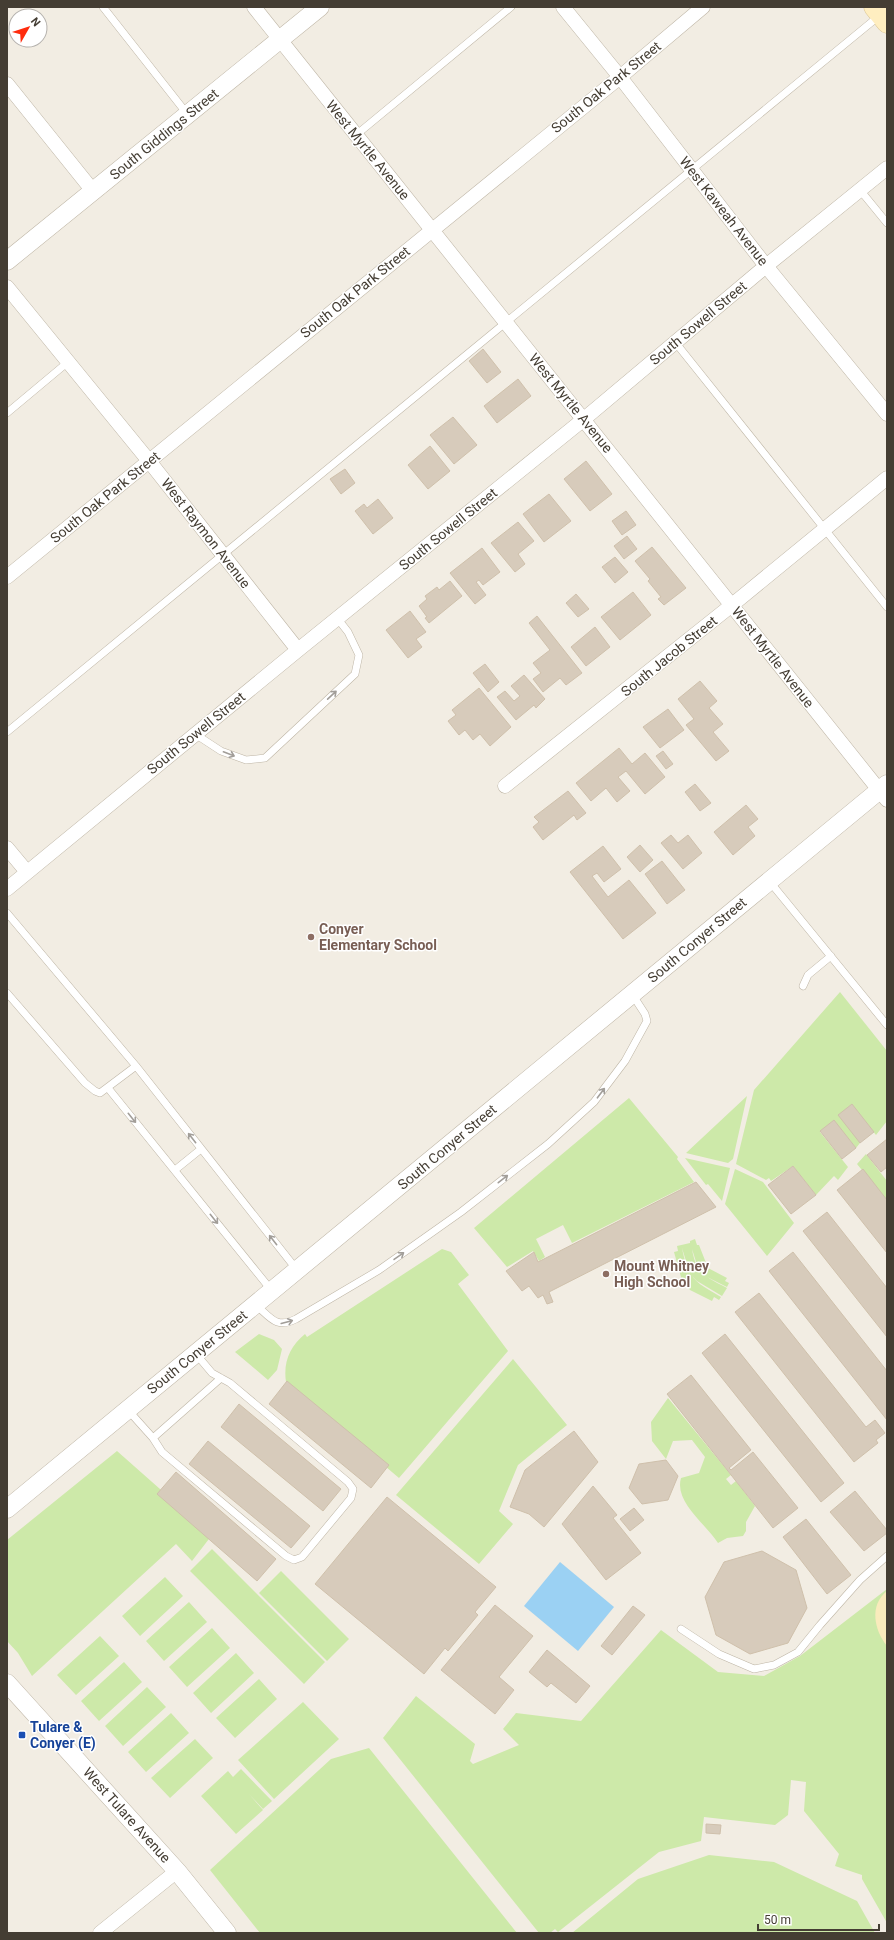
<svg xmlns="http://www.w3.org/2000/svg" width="894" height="1940" viewBox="0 0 894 1940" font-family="Roboto,sans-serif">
	<rect width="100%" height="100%" fill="#f2ede3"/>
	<!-- green -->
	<path fill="#cde9a9" d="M840,992L887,1051V1121L876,1135L852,1105L860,1143L856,1148L834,1121L820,1132L848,1167L838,1180L834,1176L816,1195L793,1166L771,1181L769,1178L766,1180L736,1164L754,1090Z
		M747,1096L733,1159L728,1163L686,1153Z
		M629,1098L678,1157L677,1159L694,1182L572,1243L563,1225L536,1239L545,1257L539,1261L533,1251L507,1267L474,1228Z
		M866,1154L887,1181V1201L857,1164Z
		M685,1158L730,1168L722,1201L708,1184L706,1185Z
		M735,1169L763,1182L794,1223L767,1256L725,1204Z
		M695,1239L697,1245H699L708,1268L727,1278L725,1281L729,1283L727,1287L703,1275L698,1268L692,1249C696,1274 706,1277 727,1288L722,1296L697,1281L690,1274L682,1248C688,1279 695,1282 721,1297L719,1300L714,1297L712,1301L690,1290L681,1277L674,1252L678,1251L677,1246L690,1243V1241Z
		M442,1249L451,1252L469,1275L458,1284L508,1351L399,1478L286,1382C283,1362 290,1346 305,1334L307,1337Z
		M259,1334L274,1340L282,1349L277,1370L268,1380L235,1352Z
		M513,1359L567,1425L518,1465L499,1511L513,1524L479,1564L396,1495Z
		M668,1398L731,1475L726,1479L731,1485L736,1481L755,1506L746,1522V1531L743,1536L727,1538L718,1543C706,1524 674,1502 681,1478L699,1473L705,1457L692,1440L673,1441L666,1459L652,1441L651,1422Z
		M117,1451L212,1535L192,1561L176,1544L32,1676L18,1653L7,1641V1540Z
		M212,1549L325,1662L304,1684L190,1571Z
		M281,1571L349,1639L327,1661L259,1593Z
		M165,1577L183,1596L140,1636L122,1616Z
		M887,1589V1923L862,1879V1875L835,1866L839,1854L804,1811L806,1782L791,1780L788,1815L775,1825L704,1817L701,1841L659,1852L558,1932L555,1929L550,1933H539L383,1738L416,1696L475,1744L470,1761L473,1764L519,1745L503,1729L516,1713L581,1721L661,1630L718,1672L764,1676L800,1656Z
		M189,1602L207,1622L164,1661L146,1641Z
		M212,1628L230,1648L187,1687L169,1667Z
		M100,1636L119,1656L76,1695L57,1675Z
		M236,1653L254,1673L211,1713L193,1693Z
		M124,1662L142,1682L99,1721L81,1701Z
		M259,1679L277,1699L235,1738L216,1718Z
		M147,1687L166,1707L123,1746L105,1726Z
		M303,1702L339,1739L274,1799L238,1760Z
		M171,1713L189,1733L146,1772L128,1752Z
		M195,1739L213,1758L170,1798L151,1778Z
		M369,1748L517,1933H260L210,1870L331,1759Z
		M241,1769L272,1801L263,1809L249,1794L263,1810L236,1834L201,1796L228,1771L233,1777Z
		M709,1855L774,1862L857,1901L875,1933H572L638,1879Z"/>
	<!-- sand -->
	<path fill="#f9ebbc" d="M887,1591V1646C874,1630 869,1605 887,1591Z"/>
	<!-- water -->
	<path fill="#9bd1f3" d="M560,1562L614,1607L578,1651L524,1606Z"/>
	<!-- building -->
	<path fill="#d7cbbb" stroke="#cfc0ab" d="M483,349L501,372L487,383L469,361Z
		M518,379L531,396L497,423L484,406Z
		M453,417L477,445L454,464L430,435Z
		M430,446L450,471L428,489L408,465Z
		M586,461L612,494L590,511L564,479Z
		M345,469L355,483L341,494L330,479Z
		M549,494L571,521L544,542L523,514Z
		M378,499L393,518L373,534L355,511L364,504L367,508Z
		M626,511L636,525L622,535L612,521Z
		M518,522L534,541L518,554L525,564L515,572L491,543Z
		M627,536L637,549L624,559L614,546Z
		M652,547L686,588L664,605L658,599L661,597L648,581L650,579L635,561Z
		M482,548L500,572L483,585L479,580L476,582L486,595L475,604L450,573Z
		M615,557L628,572L615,583L602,567Z
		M450,581L462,596L429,623L425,618L427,617L419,606L427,599L425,596L437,587L439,590Z
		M633,592L651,615L620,640L601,617Z
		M576,594L589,609L578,617L566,603Z
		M410,611L426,632L416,639L422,647L408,658L386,630Z
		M537,616L582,673L566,685L560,678L543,692L533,679L541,673L533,663L550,650L529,623Z
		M595,627L610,647L586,666L571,647Z
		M485,664L499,682L488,692L473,673Z
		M524,675L545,699L536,708L534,705L516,720L497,697L505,691L514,701L520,696L511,686Z
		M700,681L717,701L709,708L723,724L713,732L729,751L716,761L686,725L694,719L678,699Z
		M479,688L511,727L490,746L480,734L473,740L465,730L459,735L448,721L456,715L452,710Z
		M668,709L684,730L660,748L643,727Z
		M619,748L632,764L645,753L665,777L645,794L626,771L618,777L630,791L617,802L606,788L591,801L576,783Z
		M663,751L673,764L666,769L656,756Z
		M695,784L711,803L700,811L685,792Z
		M568,791L586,813L577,820L574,815L543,840L533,827L539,822L534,817Z
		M746,805L758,819L748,827L755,836L733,855L714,832Z
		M671,835L678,843L688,835L702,853L683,869L661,843Z
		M640,845L653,860L640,872L627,857Z
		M603,846L621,869L604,882L597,873L592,876L608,897L629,880L656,913L623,939L570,872Z
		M662,861L685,890L667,904L645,874Z
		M852,1104L874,1132L860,1143L838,1115Z
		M834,1120L856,1148L842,1159L820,1131Z
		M887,1139V1167L881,1172L867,1155Z
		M793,1166L816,1195L791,1214L768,1185Z
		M863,1169L887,1200V1253L837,1190Z
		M696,1182L716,1207L549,1292L553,1302L547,1304L543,1295L538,1298L529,1286L522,1291L506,1271L534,1252L538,1262Z
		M827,1212L887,1288V1337L803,1231Z
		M793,1252L887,1371V1420L769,1271Z
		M759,1293L866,1427L875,1420L885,1433L876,1440L878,1443L854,1462L735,1312Z
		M725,1334L844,1483L821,1502L702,1353Z
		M691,1375L751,1450L729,1468L731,1470L753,1452L798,1508L773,1528L667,1394Z
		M287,1381L389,1465L371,1488L269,1404Z
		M239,1404L341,1489L323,1511L221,1427Z
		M574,1431L598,1462L544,1527L529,1514L510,1507L525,1470Z
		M208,1441L310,1526L291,1548L189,1464Z
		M666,1460L678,1476L668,1500L642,1504L629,1488L639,1464Z
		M176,1472L276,1559L257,1581L157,1494Z
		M593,1486L617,1515L613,1518L641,1553L606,1580L562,1524Z
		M855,1491L887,1530V1533L864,1551L830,1512Z
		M387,1497L496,1587L475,1612L478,1615L448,1651L445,1648L424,1674L315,1584Z
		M634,1508L644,1520L630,1531L620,1519Z
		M806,1519L851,1575L827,1594L783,1537Z
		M762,1551L796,1570L807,1608L788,1643L750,1654L716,1635L705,1597L724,1562Z
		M495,1605L533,1636L499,1677L514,1690L495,1714L441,1670Z
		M633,1606L645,1615L612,1655L601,1646Z
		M547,1650L590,1686L576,1703L551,1683L547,1687L529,1672Z
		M706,1824L721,1825L720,1834L706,1833Z"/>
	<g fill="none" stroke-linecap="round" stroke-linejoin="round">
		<defs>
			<path id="service" d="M103,7L188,115
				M356,135L511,7
				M860,190L887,223
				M675,342L887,607
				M7,413L68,362
				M7,732L879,16
				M195,734L221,751L246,760L265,758L355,674L359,655L348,632L337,618
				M770,882L887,1025
				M7,913L136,1066L297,1270
				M803,986L808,975L831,956
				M7,993L85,1083L95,1091L100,1093L136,1066
				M108,1088L272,1291
				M175,1170L201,1149
				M256,1305C271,1318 276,1329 296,1319L379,1270L461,1212L548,1144L594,1102L625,1061L647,1021L645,1014L632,994
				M127,1409L153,1438L162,1452L286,1556L294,1560L302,1557L351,1498L353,1489L348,1482L230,1383L212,1373L196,1354
				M153,1438L221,1378
				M681,1629L719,1654L754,1669L774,1665L798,1652L820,1625L860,1580L887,1556"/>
			<path id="minor" d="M254,7L887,800
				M563,7L620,77L766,266L887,414
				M7,84L93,191
				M7,287L149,461L298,650
				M7,577L620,77L703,7
				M505,786L732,605L887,478
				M7,848L27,872
				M7,889L298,650L584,419L766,266L887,168
				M100,1933L177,1871"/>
			<path id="tertiary" d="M7,261L320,7
				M7,1509L887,784
				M7,1683L177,1871L227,1933"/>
			<path id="secondary" d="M874,7L887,23"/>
		</defs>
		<!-- service casing -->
		<use href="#service" stroke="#beb5a5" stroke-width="8"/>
		<!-- minor casing -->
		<use href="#minor" stroke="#beb5a5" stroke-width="15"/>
		<!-- tertiary casing -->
		<use href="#tertiary" stroke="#beb5a5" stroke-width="19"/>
		<!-- secondary casing -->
		<use href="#secondary" stroke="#d8c392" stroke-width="21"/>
		<!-- service -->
		<use href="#service" stroke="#fff" stroke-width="7"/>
		<!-- minor -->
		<use href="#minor" stroke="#fff" stroke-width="14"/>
		<!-- tertiary -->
		<use href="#tertiary" stroke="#fff" stroke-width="18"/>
		<!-- secondary -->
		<use href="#secondary" stroke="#ffeec0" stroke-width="20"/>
	</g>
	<!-- one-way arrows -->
	<defs><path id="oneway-shaft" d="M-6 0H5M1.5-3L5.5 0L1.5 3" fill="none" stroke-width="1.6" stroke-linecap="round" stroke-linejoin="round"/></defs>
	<g stroke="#a29e99">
		<use href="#oneway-shaft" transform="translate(332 695) rotate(-43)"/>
		<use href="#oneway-shaft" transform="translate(229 754) rotate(21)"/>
		<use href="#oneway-shaft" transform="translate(601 1093) rotate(-53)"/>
		<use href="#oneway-shaft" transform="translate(132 1118) rotate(51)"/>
		<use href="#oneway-shaft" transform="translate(192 1138) rotate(-128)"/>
		<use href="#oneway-shaft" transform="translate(503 1179) rotate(-38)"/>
		<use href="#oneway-shaft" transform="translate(214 1219) rotate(51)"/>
		<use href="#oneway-shaft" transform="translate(273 1240) rotate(-128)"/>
		<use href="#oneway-shaft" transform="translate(399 1256) rotate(-35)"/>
		<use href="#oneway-shaft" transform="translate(287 1322) rotate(-15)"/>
	</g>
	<!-- markers -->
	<g fill="#8d6e63" stroke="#fff" stroke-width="1.5">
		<circle cx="311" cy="937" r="4"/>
		<circle cx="606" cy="1274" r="4"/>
	</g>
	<rect fill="#1a4fb4" stroke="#fff" stroke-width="1.5" x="18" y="1731" width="8" height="8" rx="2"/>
	<g text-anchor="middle" stroke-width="3" stroke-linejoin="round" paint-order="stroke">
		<!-- street labels -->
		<g font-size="14" fill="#443d33" stroke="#fff">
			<text transform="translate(606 87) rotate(-39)" y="5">South Oak Park Street</text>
			<text transform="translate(164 134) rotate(-39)" y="5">South Giddings Street</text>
			<text transform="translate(368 150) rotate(51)" y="5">West Myrtle Avenue</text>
			<text transform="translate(724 211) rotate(52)" y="5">West Kaweah Avenue</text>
			<text transform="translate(355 292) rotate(-39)" y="5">South Oak Park Street</text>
			<text transform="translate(698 323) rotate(-40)" y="5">South Sowell Street</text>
			<text transform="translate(571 403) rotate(51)" y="5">West Myrtle Avenue</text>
			<text transform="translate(105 497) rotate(-39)" y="5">South Oak Park Street</text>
			<text transform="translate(448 529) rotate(-39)" y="5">South Sowell Street</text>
			<text transform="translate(206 533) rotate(52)" y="5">West Raymon Avenue</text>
			<text transform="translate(669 656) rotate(-39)" y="5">South Jacob Street</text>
			<text transform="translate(773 657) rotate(52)" y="5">West Myrtle Avenue</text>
			<text transform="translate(196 733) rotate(-39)" y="5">South Sowell Street</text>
			<text transform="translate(697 940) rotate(-40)" y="5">South Conyer Street</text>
			<text transform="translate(447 1147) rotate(-40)" y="5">South Conyer Street</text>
			<text transform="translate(197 1352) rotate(-39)" y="5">South Conyer Street</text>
			<text transform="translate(127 1815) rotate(48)" y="5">West Tulare Avenue</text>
		</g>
		<!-- education labels -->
		<g font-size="14" font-weight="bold" fill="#785e54" stroke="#fff" text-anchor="start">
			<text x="319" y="934">Conyer<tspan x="319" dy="16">Elementary School</tspan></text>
			<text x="614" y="1271">Mount Whitney<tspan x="614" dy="16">High School</tspan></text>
		</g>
		<!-- transit labels -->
		<g font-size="14" font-weight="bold" fill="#164399" stroke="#fff" text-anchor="start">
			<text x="30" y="1732">Tulare &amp;<tspan x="30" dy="16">Conyer (E)</tspan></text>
		</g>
	</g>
	<!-- border -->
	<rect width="894" height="1940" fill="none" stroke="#443d33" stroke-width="16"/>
	<!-- north arrow -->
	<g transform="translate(28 28) rotate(51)"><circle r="19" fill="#ffffff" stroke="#b4b1ad"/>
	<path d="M0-3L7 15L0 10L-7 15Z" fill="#ff2c0d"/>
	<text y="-6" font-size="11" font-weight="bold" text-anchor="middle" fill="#443d33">N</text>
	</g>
	<!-- scale -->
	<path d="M758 1924v6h121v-6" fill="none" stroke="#443d33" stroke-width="2"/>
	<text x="764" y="1924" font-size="12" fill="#443d33" stroke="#ffffff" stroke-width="3" paint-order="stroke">50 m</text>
</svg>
